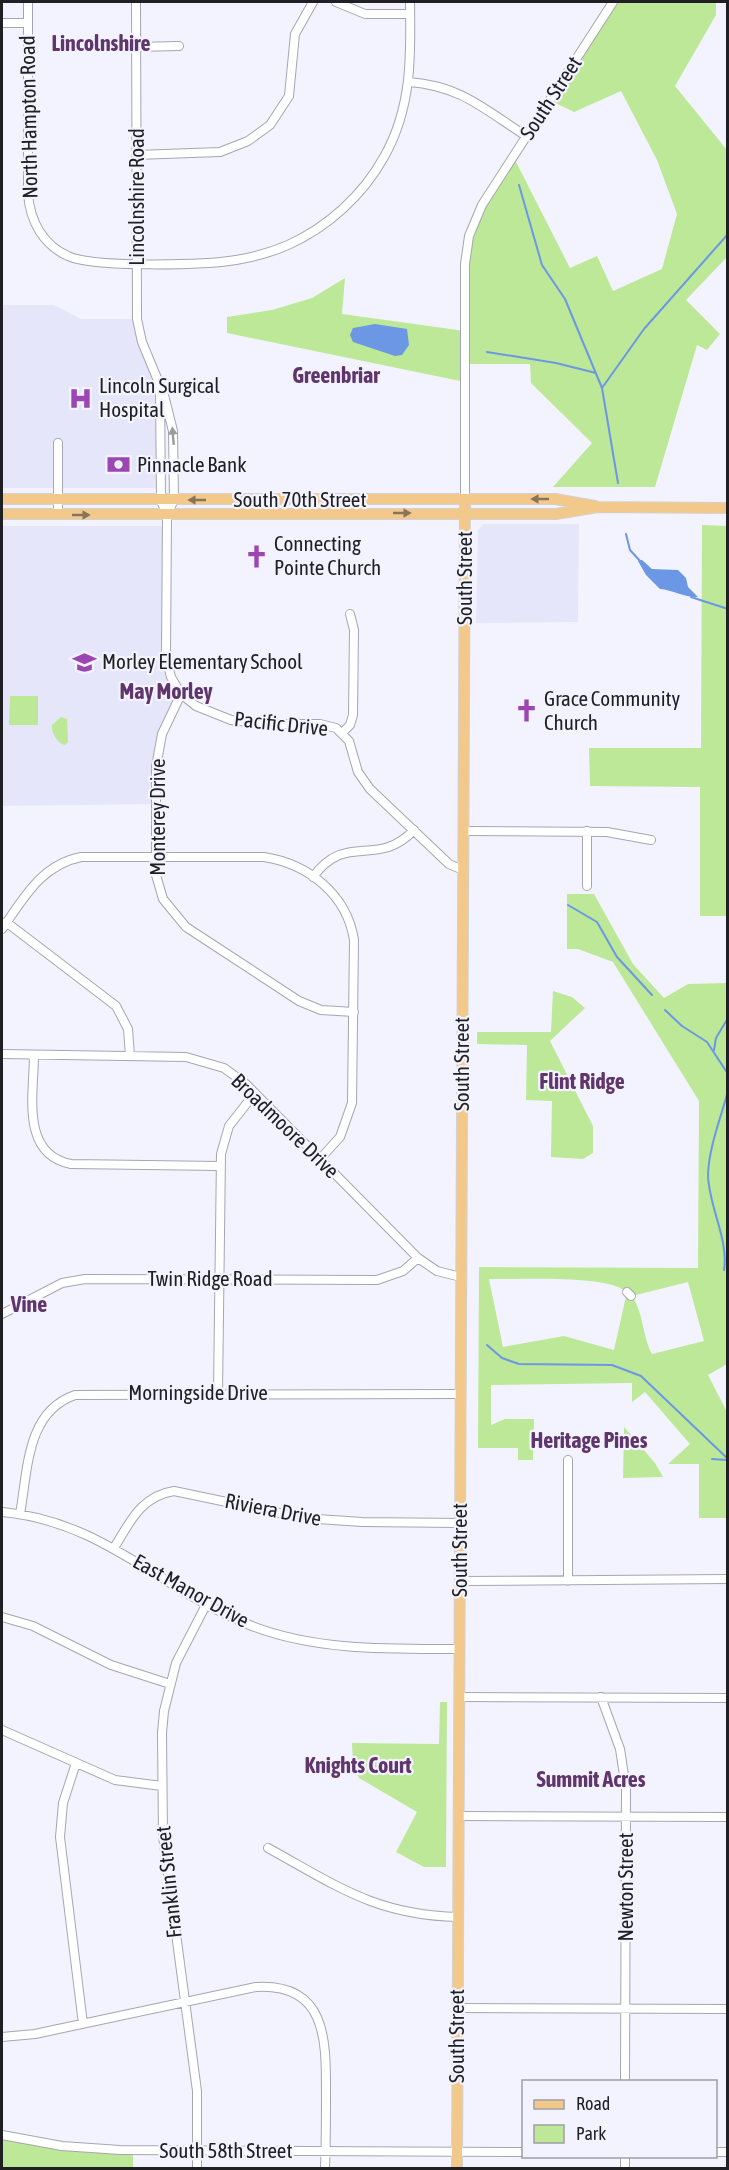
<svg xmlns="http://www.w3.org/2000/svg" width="729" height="2170" viewBox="0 0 729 2170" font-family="'Asap Condensed',sans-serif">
	<rect width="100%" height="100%" fill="#f3f3ff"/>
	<!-- built -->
	<path fill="#e5e6f9" d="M2,305H54L81,319H137L160,388L161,488H2Z
		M484,524H579L578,622L476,623L478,530Z
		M2,526H167L166,658L181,694L162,734L156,804L2,806Z"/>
	<!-- green -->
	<path fill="#bce897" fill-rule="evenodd" d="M613,2H716V15L675,86L727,150V257L686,300L720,334L707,350L697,345L655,487H553L592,443L531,383L530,364H465V382L227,333V317L272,310L312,298L345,278L342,314L465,331L469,236L513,156L570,268L597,256L613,291L662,269L677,214L657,160L621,91L574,112L549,100Z
		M702,525L727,526V916H700V787L590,786L589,748H701Z
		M10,696H38V725H9Z
		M61,717L67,719L68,742L65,745C57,744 51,732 52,725Z
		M567,894H594L633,964L664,998L688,984L727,983V1364L708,1375L727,1412V1518H699V1464H668L690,1444L645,1392L632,1402V1383L491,1385V1425L505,1419H534L533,1460H518V1448H478L479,1267L698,1268L699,1101L613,962L578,949H567ZM489,1279C519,1280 605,1274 627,1292L614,1350L564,1336L503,1347ZM688,1282L704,1341L652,1354C642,1335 644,1314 632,1296Z
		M553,991L572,997L585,1008L550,1041L593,1126V1153L583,1159L551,1157L552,1101L526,1100L527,1045L477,1044V1032H551Z
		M624,1427L655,1463L663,1477L623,1478Z
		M440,1702H447L446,1867H424L396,1852L417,1812L359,1778L353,1765L352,1743L439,1744Z
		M2,2135L133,2150V2168H2Z"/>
	<!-- water -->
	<path fill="#6b97e5" d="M375,324L407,329L409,345L402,355L395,356L353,342L350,335L353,328Z
		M642,560L652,569L678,570L686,578L688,587L698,597C686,598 673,590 660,589L646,575L638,561Z"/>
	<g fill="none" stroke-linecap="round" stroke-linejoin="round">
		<!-- stream -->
		<path stroke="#6b97e5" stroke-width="2" d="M519,185L542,265L565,299L602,388L618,483
			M487,352L556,363L596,373
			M602,388L644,329L728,234
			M626,534L630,550L641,562
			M691,597L728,609
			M568,905L597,922L617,957L652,995
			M665,1010L682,1026L707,1042L728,1074
			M714,1050L716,1038L728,1018
			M724,1270C729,1239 708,1205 708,1174C709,1147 721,1117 728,1091
			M487,1345L502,1358L519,1364L612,1365L641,1376L728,1459
			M712,1459L727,1460"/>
		<defs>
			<path id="minor" d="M28,2V194C30,221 43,245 68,256C93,268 206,265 236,260C254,257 272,252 288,245C328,227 363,195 384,157C412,108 411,56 410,2
				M136,2L137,319L142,342L164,395L173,431L174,500L167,514
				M336,2L365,14H410
				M2,23H28
				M136,47L179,46
				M409,82C461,86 484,109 526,136
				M136,155L220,152L248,141L270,125L289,96L295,34L313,2
				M160,388L161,501L167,514L166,657L171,677L181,694L162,734L156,767V875L163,899L186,927L299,1001L321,1010L354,1012
				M58,443V514
				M465,499V264L469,236L482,205L613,2
				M181,694L196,706L231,720L266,724H320L336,728L349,741L358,772L370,789L449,864L463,870
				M343,732L350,725L353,715L354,630L350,614
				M463,831L607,832L651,840
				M587,831V886
				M313,877C346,831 377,869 414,830
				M6,922L116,1006L128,1029L130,1056
				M2,929C24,898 41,865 81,857H264C309,864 347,895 354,940L352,1103L340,1137L320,1159
				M2,1054L186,1057L224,1068L246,1084L418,1258L437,1271L461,1277
				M34,1055C34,1093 20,1154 71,1164L220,1166
				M627,1292L631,1296
				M2,1314L62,1283L85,1279L377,1280L403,1271L418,1258
				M218,1393L221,1154L229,1126L255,1093
				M2,1512C104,1521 162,1591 252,1626C316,1651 391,1649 459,1649
				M20,1514C28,1470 26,1412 75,1395L461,1394
				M114,1548C130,1522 141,1496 174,1491L303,1518L362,1522L460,1523
				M460,1581L728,1579
				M568,1581V1460
				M2,1617L33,1626L111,1665L170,1684
				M459,1697L728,1698
				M601,1697L620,1749L626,1788L625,2082
				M2,1730L115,1780L162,1786
				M76,1763L63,1803L60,1837L83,2024
				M458,1816L728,1817
				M268,1848C337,1886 376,1915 458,1917
				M457,2008L728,2009
				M2,2037L35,2034L256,1987C326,1983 326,2039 326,2090C326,2116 326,2142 325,2168
				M2,2135L62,2146L120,2150L524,2152
				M716,2152H728
				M197,2168V2091L163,1836L162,1733L164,1711L176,1663L207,1603
				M625,2168V2156"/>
			<path id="major" d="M2,499H555L595,506
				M2,514H556L598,507L728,508
				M457,2168L465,499"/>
		</defs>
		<!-- minor casing -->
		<use href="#minor" stroke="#a5a6b1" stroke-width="10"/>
		<!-- major casing -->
		<use href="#major" stroke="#d2d2d3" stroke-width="12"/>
		<!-- minor -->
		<use href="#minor" stroke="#fff" stroke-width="8"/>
		<!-- major -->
		<use href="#major" stroke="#f2c98a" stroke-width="10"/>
	</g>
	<!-- one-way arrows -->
	<defs><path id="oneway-solid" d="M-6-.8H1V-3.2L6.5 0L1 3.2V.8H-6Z" transform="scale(1.5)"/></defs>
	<use fill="#9b9b9c" href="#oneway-solid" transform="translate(173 436) rotate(-95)"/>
	<g fill="#897457">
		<use href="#oneway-solid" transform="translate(540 499) rotate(-180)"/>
		<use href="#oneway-solid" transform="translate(197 500) rotate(180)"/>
		<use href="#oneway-solid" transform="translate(402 513)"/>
		<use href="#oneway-solid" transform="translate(81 515)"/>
	</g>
	<!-- icons -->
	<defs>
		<symbol id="hospital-bare" viewBox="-9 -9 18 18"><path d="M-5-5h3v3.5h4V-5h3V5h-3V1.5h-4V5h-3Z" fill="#9b46b3" stroke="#f3f3ff" stroke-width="2.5" paint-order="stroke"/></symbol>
		<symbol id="bank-bare" viewBox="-9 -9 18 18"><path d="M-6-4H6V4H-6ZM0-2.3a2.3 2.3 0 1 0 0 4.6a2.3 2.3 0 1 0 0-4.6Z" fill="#9b46b3" stroke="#f3f3ff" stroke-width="2.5" paint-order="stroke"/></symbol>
		<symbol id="church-bare" viewBox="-9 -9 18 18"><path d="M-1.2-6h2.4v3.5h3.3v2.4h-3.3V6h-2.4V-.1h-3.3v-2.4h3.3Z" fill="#9b46b3" stroke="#f3f3ff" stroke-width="2.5" paint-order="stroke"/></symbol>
		<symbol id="school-bare" viewBox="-9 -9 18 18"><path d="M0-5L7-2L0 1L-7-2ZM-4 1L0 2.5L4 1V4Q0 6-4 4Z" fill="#9b46b3" stroke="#f3f3ff" stroke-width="2.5" paint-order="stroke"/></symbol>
	</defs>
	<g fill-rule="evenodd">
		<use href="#hospital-bare" x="64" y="382" width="33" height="33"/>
		<use href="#bank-bare" x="102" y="448" width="33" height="33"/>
		<use href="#church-bare" x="240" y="540" width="33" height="33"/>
		<use href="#school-bare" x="68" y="646" width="33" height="33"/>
		<use href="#church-bare" x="510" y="694" width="33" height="33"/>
	</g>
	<g text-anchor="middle" stroke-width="4.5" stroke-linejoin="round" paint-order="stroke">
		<!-- street labels -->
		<g font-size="21" fill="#202024" stroke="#f3f3ff">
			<text transform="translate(551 98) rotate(-57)" y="7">South Street</text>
			<text transform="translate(29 117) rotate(-91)" y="7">North Hampton Road</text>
			<text transform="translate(137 197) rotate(-90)" y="7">Lincolnshire Road</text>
			<text x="300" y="507">South 70th Street</text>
			<text transform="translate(465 578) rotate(-90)" y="7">South Street</text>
			<text transform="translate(281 724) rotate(6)" y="7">Pacific Drive</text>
			<text transform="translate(158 817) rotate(-90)" y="7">Monterey Drive</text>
			<text transform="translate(462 1064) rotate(-90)" y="7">South Street</text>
			<text transform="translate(285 1126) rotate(44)" y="7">Broadmoore Drive</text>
			<text x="210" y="1286">Twin Ridge Road</text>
			<text x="198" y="1400">Morningside Drive</text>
			<text transform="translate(273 1510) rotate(11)" y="7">Riviera Drive</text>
			<text transform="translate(460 1550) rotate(-90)" y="7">South Street</text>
			<text transform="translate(191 1591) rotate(29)" y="7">East Manor Drive</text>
			<text transform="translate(169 1882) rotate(-96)" y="7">Franklin Street</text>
			<text transform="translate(626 1887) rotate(-90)" y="7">Newton Street</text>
			<text transform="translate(457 2036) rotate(-90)" y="7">South Street</text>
			<text x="226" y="2158">South 58th Street</text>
		</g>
		<!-- poi labels -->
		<g font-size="21" fill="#202024" stroke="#f3f3ff" text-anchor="start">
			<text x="99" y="393">Lincoln Surgical<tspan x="99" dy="24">Hospital</tspan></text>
			<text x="137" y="472">Pinnacle Bank</text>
			<text x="274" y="551">Connecting<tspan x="274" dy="24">Pointe Church</tspan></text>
			<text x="102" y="669">Morley Elementary School</text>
			<text x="544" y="706">Grace Community<tspan x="544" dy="24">Church</tspan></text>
		</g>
		<!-- neighbourhood labels -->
		<g font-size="22" font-weight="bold" fill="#5f356c" stroke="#f3f3ff">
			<text x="101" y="51">Lincolnshire</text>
			<text x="336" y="383">Greenbriar</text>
			<text x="166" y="699">May Morley</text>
			<text x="582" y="1089">Flint Ridge</text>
			<text x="29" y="1312">Vine</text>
			<text x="589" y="1448">Heritage Pines</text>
			<text x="358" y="1773">Knights Court</text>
			<text x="591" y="1787">Summit Acres</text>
		</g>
	</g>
	<!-- border -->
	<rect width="729" height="2170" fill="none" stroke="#202024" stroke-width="6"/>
	<!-- legend -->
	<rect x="522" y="2080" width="195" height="78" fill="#f3f3ff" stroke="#9f9fa7" stroke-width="1.5"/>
	<rect x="534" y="2100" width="30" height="9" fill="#f2c98a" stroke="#9f9fa7" stroke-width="1.5"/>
	<text x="576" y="2110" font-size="18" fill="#202024">Road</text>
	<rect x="534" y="2125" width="30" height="18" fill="#bce897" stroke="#9f9fa7" stroke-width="1.5"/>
	<text x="576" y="2140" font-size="18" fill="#202024">Park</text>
</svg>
